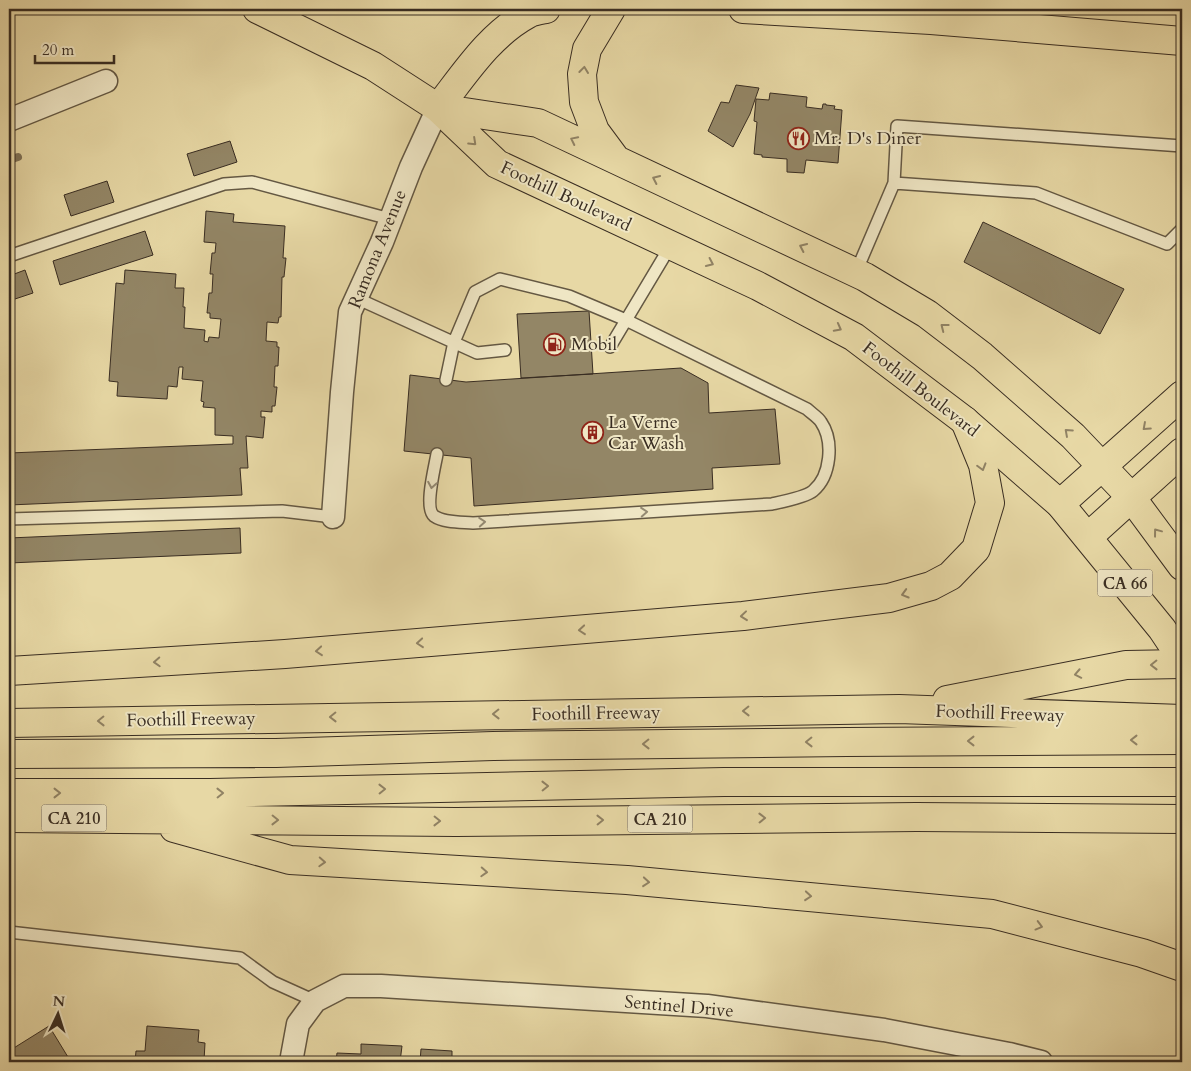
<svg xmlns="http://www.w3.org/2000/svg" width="1191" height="1071" viewBox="0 0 1191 1071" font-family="Cardo,serif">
	<rect width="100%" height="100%" fill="#e7d8a5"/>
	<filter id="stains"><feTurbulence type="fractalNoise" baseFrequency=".004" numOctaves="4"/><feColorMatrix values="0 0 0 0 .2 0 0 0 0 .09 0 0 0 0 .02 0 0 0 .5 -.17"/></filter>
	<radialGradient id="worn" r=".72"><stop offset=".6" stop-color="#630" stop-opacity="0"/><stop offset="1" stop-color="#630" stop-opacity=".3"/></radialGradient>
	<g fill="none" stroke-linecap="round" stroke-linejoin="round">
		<!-- stream -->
		<path stroke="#7e7156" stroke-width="8" d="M9,160L18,157"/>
	</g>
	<!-- building -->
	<path fill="#938666" stroke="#392d22" d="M736,85L759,88L750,114L733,147L708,131L721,102L729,103Z
		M770,93L807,97L806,107L822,109L823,104H826V105L835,106L834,109L842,110L838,163L806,160L804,173L787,172V159L762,157V155L754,154L757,122L754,121L756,99L769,100Z
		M230,141L237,162L194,176L187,154Z
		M107,181L114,202L71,216L64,195Z
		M206,211L234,214L233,222L285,226L283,258H286L284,277H282L281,317H279L278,323L267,322L266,341L277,342V347H279L278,366H275L274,387H277L275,406H272V412L261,411V417H265L263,438L246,436L248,468H240L242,495L9,505V453L233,444V436L215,435V408L203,407L204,402L201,401L203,381L182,379L183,367H179L177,387L168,386L167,399L117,396L118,382L109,381L116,283L124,284L125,270L176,274L175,288H184L183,307H185L184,328L205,330L204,341L208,342L209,337L219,338L221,319L210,318V313H207L209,293H212L213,274H210L212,253H215L216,243L204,242Z
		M983,222L1124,289L1100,334L964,262Z
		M145,231L153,255L60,285L53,261Z
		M25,270L33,293L9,301V276Z
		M589,311L593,374L521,378L517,314Z
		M681,368L708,383L709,413L775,409L780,464L712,468L713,489L474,506L471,458L404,451L410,375L466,382Z
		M240,528L241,553L9,563V538Z
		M49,1026L71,1062H9V1051Z
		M147,1026L199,1030L198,1042L205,1043L204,1061L212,1062H135L136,1051H145Z
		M361,1044L402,1046L400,1062H336L337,1053L361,1054Z
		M421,1049L452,1051V1062H460H420Z
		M530,1057L563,1059V1062H530Z
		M585,1060L617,1062H585Z"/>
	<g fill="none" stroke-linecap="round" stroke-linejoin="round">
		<defs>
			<path id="lane" d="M894,183L1036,193L1167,244L1182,229
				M9,256L224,184L252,182L390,219
				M856,272L894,183L897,126L1182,146
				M356,298L477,353L505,350
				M610,347L671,245
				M437,454C435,466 424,508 434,516C444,523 461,522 473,523L772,504C781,502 806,497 813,491C831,476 834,441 821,422C818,417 811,413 807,409L626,320L569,296L500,279L475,292L454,342L446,380
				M9,519L282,511L333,517
				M9,932L240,958L273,982L315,1001"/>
			<path id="street" d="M9,120L106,81
				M333,517L342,392L350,312L382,242L411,167L438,108
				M291,1062L298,1024L315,1001L344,986H381L707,1006L884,1030L1009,1054L1041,1062"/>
			<path id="primary" d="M257,9L373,66L438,108L497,164L758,286L854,337L965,421L1060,504L1162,629L1182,659
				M611,9L587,49L582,74L584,102L595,131L615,158
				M743,9L931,20L1182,41
				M438,108L538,123L865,277L927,314L982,356L1073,436L1131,497L1182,566
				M438,108C464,75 489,35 528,14C533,11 541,10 546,9"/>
			<path id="highway" d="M1060,504L1182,395
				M1088,537L1182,452
				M9,671L285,654L743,616L889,598L931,586L950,576L976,549L990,503L983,465L965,421
				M947,700L1126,665L1182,664
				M9,723L899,709L1182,719
				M9,754L276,753L493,746L847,742L1182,740
				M9,793H210L724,782H1182
				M9,818L456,822L916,817L1182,819
				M174,828L290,860L627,880L992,914L1142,953L1182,967"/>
		</defs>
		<!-- lane casing -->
		<use href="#lane" stroke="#645843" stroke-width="14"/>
		<!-- street casing -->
		<use href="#street" stroke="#645843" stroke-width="25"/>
		<!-- primary casing -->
		<use href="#primary" stroke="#392d22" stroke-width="30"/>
		<!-- highway casing -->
		<use href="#highway" stroke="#392d22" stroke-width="30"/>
		<!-- lane -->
		<use href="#lane" stroke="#efe6c4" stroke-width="11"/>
		<!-- street -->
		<use href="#street" stroke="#efe6c4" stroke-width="22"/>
		<!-- primary -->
		<use href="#primary" stroke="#e7d8a5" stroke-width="28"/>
		<!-- highway -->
		<use href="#highway" stroke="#e7d8a5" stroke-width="28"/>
	</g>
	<!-- one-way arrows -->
	<defs><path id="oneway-chevron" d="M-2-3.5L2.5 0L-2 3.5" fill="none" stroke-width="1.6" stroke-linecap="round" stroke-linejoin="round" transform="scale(1.25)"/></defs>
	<g stroke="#908264">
		<use href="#oneway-chevron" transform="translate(584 70) rotate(-83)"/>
		<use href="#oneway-chevron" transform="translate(574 140) rotate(-154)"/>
		<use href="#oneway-chevron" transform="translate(473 142) rotate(43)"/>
		<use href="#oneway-chevron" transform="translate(656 179) rotate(-155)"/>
		<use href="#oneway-chevron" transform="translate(803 247) rotate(-155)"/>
		<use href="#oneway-chevron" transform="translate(710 263) rotate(25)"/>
		<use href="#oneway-chevron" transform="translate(944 327) rotate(-142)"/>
		<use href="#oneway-chevron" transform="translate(838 328) rotate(28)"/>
		<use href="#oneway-chevron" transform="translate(1146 427) rotate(138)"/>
		<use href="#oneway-chevron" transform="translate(1068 432) rotate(-138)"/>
		<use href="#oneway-chevron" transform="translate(982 467) rotate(74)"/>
		<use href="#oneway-chevron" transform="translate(1157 532) rotate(-127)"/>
		<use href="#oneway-chevron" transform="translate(905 594) rotate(164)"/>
		<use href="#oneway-chevron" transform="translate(744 616) rotate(174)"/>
		<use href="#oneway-chevron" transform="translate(582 630) rotate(175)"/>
		<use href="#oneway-chevron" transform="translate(420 643) rotate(175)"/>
		<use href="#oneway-chevron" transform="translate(319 651) rotate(175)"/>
		<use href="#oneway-chevron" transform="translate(157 662) rotate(177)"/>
		<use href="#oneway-chevron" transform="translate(1154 665) rotate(179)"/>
		<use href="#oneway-chevron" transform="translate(1078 674) rotate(169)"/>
		<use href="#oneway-chevron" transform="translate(746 711) rotate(179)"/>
		<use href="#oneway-chevron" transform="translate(496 714) rotate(179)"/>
		<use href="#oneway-chevron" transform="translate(333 717) rotate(179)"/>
		<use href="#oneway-chevron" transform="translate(101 721) rotate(179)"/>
		<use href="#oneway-chevron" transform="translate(1134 740) rotate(180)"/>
		<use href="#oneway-chevron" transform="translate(971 741) rotate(180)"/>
		<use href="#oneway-chevron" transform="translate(809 742) rotate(179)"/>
		<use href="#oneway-chevron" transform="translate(646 744) rotate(179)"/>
		<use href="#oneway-chevron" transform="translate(545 786) rotate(-1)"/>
		<use href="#oneway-chevron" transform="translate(382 789) rotate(-1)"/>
		<use href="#oneway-chevron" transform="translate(57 793)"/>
		<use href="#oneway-chevron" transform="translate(220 793) rotate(-1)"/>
		<use href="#oneway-chevron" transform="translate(762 818) rotate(-1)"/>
		<use href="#oneway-chevron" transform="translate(275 820) rotate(1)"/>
		<use href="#oneway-chevron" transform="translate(600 820) rotate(-1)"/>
		<use href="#oneway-chevron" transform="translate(437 821) rotate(1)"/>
		<use href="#oneway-chevron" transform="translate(322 862) rotate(3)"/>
		<use href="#oneway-chevron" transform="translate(484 872) rotate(3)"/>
		<use href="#oneway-chevron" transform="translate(646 882) rotate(5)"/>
		<use href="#oneway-chevron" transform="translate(808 896) rotate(5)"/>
		<use href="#oneway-chevron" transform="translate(1039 926) rotate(15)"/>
	</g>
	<g stroke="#948a73">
		<use href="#oneway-chevron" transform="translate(432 485) rotate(100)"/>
		<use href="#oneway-chevron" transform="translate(644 512) rotate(-4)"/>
		<use href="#oneway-chevron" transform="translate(482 522) rotate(-4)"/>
	</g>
	<!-- icons -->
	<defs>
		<symbol id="restaurant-ring" viewBox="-11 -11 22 22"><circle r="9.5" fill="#efe6c4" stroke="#8f2418" stroke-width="1.5"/><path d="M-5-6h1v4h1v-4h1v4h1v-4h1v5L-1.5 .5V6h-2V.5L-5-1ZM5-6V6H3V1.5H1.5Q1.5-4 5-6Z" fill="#8f2418"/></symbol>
		<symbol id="fuel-ring" viewBox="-11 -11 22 22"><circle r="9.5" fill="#efe6c4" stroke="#8f2418" stroke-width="1.5"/><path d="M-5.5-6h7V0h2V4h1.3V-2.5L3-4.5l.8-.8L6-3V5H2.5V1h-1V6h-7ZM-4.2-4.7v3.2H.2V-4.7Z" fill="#8f2418"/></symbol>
		<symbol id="building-ring" viewBox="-11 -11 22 22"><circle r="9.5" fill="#efe6c4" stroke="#8f2418" stroke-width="1.5"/><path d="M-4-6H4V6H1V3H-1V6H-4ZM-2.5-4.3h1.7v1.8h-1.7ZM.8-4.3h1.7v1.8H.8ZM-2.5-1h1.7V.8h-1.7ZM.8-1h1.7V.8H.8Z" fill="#8f2418"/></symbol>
	</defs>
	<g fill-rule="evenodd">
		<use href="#restaurant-ring" x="786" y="126" width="25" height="25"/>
		<use href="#fuel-ring" x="542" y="332" width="25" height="25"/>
		<use href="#building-ring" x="580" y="420" width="25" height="25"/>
	</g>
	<g text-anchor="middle" stroke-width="4" stroke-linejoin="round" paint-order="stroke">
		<!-- shield labels -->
		<g fill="#efe6c4" stroke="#706453" stroke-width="1">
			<rect x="1097.5" y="569.5" width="55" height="27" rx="4"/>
			<rect x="41.5" y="804.5" width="65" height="27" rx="4"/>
			<rect x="627.5" y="805.5" width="65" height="27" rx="4"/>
		</g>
		<g font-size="16" font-weight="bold" fill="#392d22">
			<text x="1125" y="589">CA 66</text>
			<text x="74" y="824">CA 210</text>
			<text x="660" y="825">CA 210</text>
		</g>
		<!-- poi labels -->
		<g font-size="18" fill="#392d22" stroke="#efe6c4" text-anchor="start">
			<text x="814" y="144">Mr. D's Diner</text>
			<text x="571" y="350">Mobil</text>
			<text x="608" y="428">La Verne<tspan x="608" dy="21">Car Wash</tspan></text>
		</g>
		<!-- street labels -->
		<g font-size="18" fill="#392d22" stroke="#efe6c4">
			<text transform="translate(566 196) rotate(25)" y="6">Foothill Boulevard</text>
			<text transform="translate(377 249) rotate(-68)" y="6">Ramona Avenue</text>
			<text transform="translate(921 389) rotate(38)" y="6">Foothill Boulevard</text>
			<text transform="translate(596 713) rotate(-1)" y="6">Foothill Freeway</text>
			<text transform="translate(1000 713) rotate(2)" y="6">Foothill Freeway</text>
			<text transform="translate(191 719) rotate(-1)" y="6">Foothill Freeway</text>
			<text transform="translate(679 1006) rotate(5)" y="6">Sentinel Drive</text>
		</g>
	</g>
	<!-- margin -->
	<rect width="1191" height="1071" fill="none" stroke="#e7d8a5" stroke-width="30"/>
	<rect x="10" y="10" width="1171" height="1051" fill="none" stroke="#392d22" stroke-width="2.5"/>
	<rect x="15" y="15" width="1161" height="1041" fill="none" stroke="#392d22"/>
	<!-- north arrow -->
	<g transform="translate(58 1014) rotate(4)" stroke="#efe6c4" stroke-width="4" paint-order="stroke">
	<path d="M0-4L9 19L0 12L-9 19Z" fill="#392d22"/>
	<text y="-8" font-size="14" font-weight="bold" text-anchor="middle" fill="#392d22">N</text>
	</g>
	<!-- scale -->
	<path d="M35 55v8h79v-8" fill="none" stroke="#392d22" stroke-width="2.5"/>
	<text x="42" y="55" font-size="15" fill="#392d22" stroke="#efe6c4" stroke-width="4" paint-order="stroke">20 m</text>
	<rect width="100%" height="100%" filter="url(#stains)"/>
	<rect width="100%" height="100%" fill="url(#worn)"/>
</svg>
